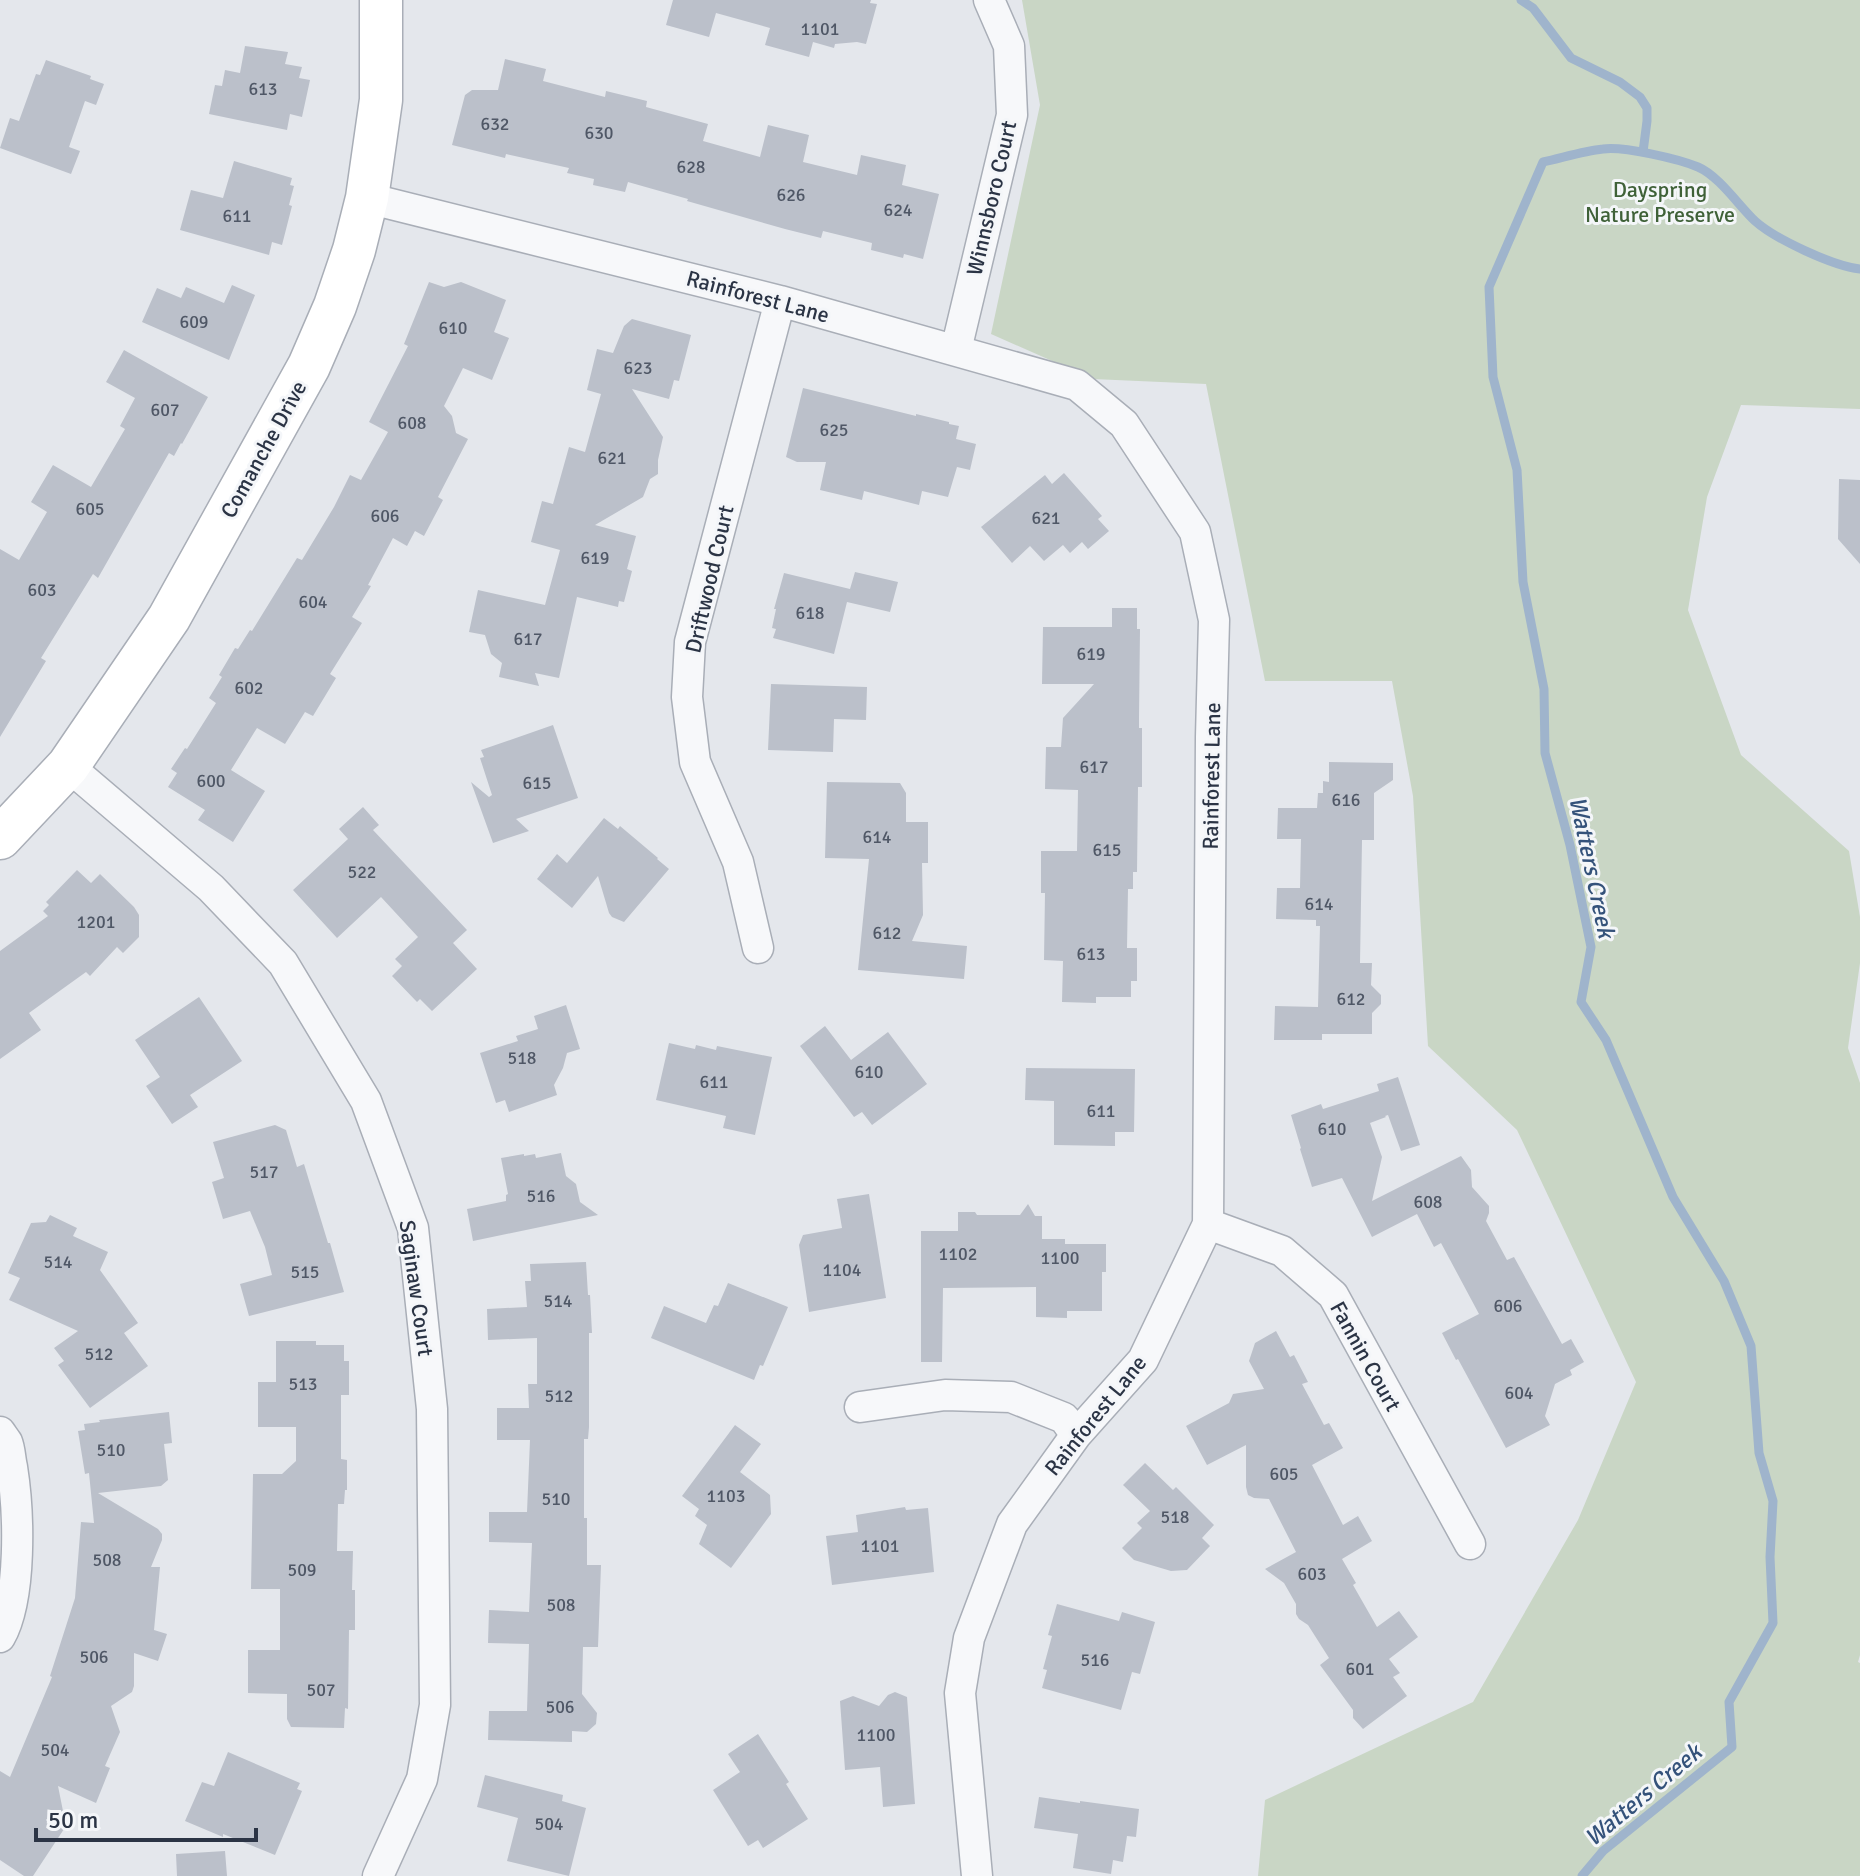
<svg xmlns="http://www.w3.org/2000/svg" width="1860" height="1876" viewBox="0 0 1860 1876" font-family="Signika,sans-serif">
	<rect width="100%" height="100%" fill="#e4e7ec"/>
	<!-- green -->
	<path fill="#c9d6c5" d="M1022,0H1860V409L1741,405L1707,497L1688,610L1741,755L1849,851L1860,917V963L1848,1048L1860,1083V1655L1858,1662L1860,1663V1876H1258L1265,1800L1473,1702L1578,1520L1636,1382L1517,1130L1428,1046L1413,796L1392,681H1265L1206,384L1093,379L991,334L1040,105Z"/>
	<g fill="none" stroke-linecap="round" stroke-linejoin="round">
		<!-- stream -->
		<path stroke="#9fb4cc" stroke-width="9" d="M1521,0L1533,8L1571,58L1620,82L1640,97L1647,108V121L1643,152
			M1582,1876L1603,1851L1732,1747L1729,1702L1773,1623L1770,1557L1773,1501L1759,1453L1751,1346L1724,1281L1673,1197L1606,1040L1581,1002L1591,947L1570,845L1545,753L1544,689L1523,582L1517,470L1493,377L1489,287L1543,162C1562,158 1583,151 1603,149C1623,146 1679,159 1698,167C1719,176 1739,206 1755,221C1775,239 1833,266 1860,269"/>
	</g>
	<!-- building -->
	<path fill="#bbc0ca" d="M673,0H871L870,3L877,4L866,44L857,42L835,44L834,48L813,42L809,57L765,45L770,28L716,13L709,37L666,25Z
		M245,46L288,52L285,64L302,67L299,78L310,80L302,117L290,114L287,130L209,114L215,85L222,86L225,70L240,73Z
		M505,59L546,69L543,81L605,97L606,91L647,101L646,107L708,124L703,141L760,157L768,125L809,135L803,162L857,175L861,155L906,165L902,185L939,194L923,259L904,254L903,258L871,250L872,243L823,231L821,238L785,229L687,201L688,199L628,182L625,192L593,185L594,179L567,173L569,168L506,154L505,158L452,145L465,95L472,90H498Z
		M46,60L91,76L90,79L104,84L96,105L85,101L69,147L80,151L71,174L0,148L10,118L19,121L36,74L40,75Z
		M234,161L292,178L290,185L294,186L289,205L292,206L282,245L272,242L269,255L180,230L191,190L223,198Z
		M429,282L444,287L461,282L506,300L494,332L509,338L492,380L463,368L444,406L452,416L456,433L468,439L438,497L443,500L424,536L415,531L407,546L393,538L368,585L371,586L352,617L362,623L330,674L336,678L313,716L305,712L285,744L257,728L231,770L265,791L233,842L198,820L205,810L168,787L177,773L171,769L185,748L187,749L216,703L209,698L222,677L219,675L235,648L238,649L250,630L252,631L297,558L302,560L334,507L350,475L361,480L388,432L369,422L408,346L404,344Z
		M232,285L255,295L229,360L142,322L157,288L181,298L186,287L224,303Z
		M632,319L691,335L679,381L674,380L669,399L632,389L663,437L658,460V474L650,479L643,497L595,525L636,536L627,569L632,571L624,602L619,601L618,607L577,597L559,678L535,673L539,686L499,677L502,663L491,654L485,635L469,632L478,590L545,605L560,550L531,542L542,501L553,504L569,447L585,452L601,394L587,390L597,349L613,353L624,326Z
		M124,350L208,397L182,444L181,443L174,456L169,453L98,578L93,574L41,658L46,661L0,737V549L19,560L47,512L31,502L53,465L91,487L125,429L120,426L135,398L106,382Z
		M803,388L916,416V414L949,422V424L959,426L956,439L976,444L970,470L957,467L948,497L922,491L919,505L864,491L862,500L820,490L826,462H797L786,457Z
		M1064,473L1102,516L1098,519L1109,531L1088,549L1082,542L1070,553L1063,545L1044,561L1030,546L1012,563L981,527L1045,475L1052,484Z
		M1839,479L1860,480V564L1838,539Z
		M855,572L898,582L890,612L847,602L834,654L773,638L776,629L772,628L776,609H774L784,573L850,589Z
		M1112,608H1137V629H1140L1139,717V728H1142V787H1138L1137,872H1133V889H1128L1127,948H1137V981H1131V997H1096V1003L1062,1002L1063,961L1044,960L1045,893H1041V851H1077L1078,790L1045,789L1046,747H1061L1063,718L1094,684H1042L1043,627H1112Z
		M771,684L867,687L866,720L834,719L833,752L768,750Z
		M553,725L578,798L516,819L529,831L493,843L471,782L489,797L492,795L480,758L484,757L481,750Z
		M1329,762L1393,763V780L1374,793V840H1362L1360,963H1372L1371,985L1381,995V1004L1372,1013V1034H1322V1040H1274L1275,1006L1318,1007L1320,926H1316V920L1276,919L1277,888H1300L1301,839H1277L1278,808H1317L1318,793H1323V781L1329,782Z
		M827,782L900,783L906,793V822H928V863H922L923,915L912,941L967,946L964,979L858,970L869,859L825,858Z
		M363,807L379,825L373,830L467,930L453,943L477,969L432,1011L420,999L417,1002L392,976L402,966L395,959L418,937L381,897L337,938L293,890L348,839L339,829Z
		M604,818L618,829L620,826L658,858L657,859L669,869L624,922L612,917L609,913L598,876L572,908L537,879L557,854L567,863Z
		M77,870L91,883L100,874L134,907L139,915V937L123,953L117,947L90,976L86,972L29,1013L41,1030L0,1059V951L48,916L43,911L49,905L46,902Z
		M199,997L242,1061L190,1095L198,1107L172,1124L146,1086L160,1077L135,1040Z
		M566,1005L580,1049L567,1053L563,1068L554,1085L557,1095L509,1112L505,1100L496,1103L480,1053L518,1041L516,1036L538,1029L534,1016Z
		M825,1026L851,1060L888,1032L927,1084L872,1125L862,1112L854,1117L800,1046Z
		M669,1043L695,1049L696,1045L716,1050L717,1046L772,1057L755,1135L723,1128L726,1116L656,1100Z
		M1026,1068L1135,1069L1134,1132H1115V1146L1054,1145V1101L1025,1100Z
		M1398,1077L1420,1145L1401,1151L1388,1115L1385,1116L1386,1117L1370,1123L1382,1157L1372,1201L1461,1156L1471,1170L1472,1187L1489,1206V1213L1486,1221L1507,1260L1514,1257L1562,1344L1571,1339L1584,1362L1570,1370L1572,1375L1555,1384L1545,1416L1550,1425L1506,1448L1458,1359L1456,1360L1442,1333L1479,1314L1441,1243L1434,1247L1417,1214L1372,1237L1342,1178L1312,1187L1300,1149L1301,1148L1291,1115L1321,1104L1323,1109L1379,1091L1377,1084Z
		M275,1125L286,1130L297,1167L304,1164L328,1243H330L344,1292L249,1316L240,1284L272,1275L265,1247L250,1211L223,1219L212,1182L224,1178L213,1142Z
		M561,1153L566,1176L576,1184L580,1202L598,1215L473,1241L467,1209L506,1201V1195L508,1194L501,1158L524,1154V1156L535,1154L536,1158Z
		M869,1194L886,1298L809,1312L799,1245L803,1235L842,1228L837,1199Z
		M1028,1204L1035,1216H1042V1239H1065V1244H1106V1272H1102V1311H1067V1318L1036,1317V1287L943,1288L942,1362H921V1231H958V1212H975L977,1215H1020Z
		M50,1215L77,1228L73,1236L108,1252L100,1270L138,1323L124,1333L148,1366L90,1408L58,1365L64,1361L54,1348L78,1331L9,1300L20,1278L8,1273L31,1223L46,1222Z
		M586,1262L588,1295H590L592,1333H589V1427L588,1439H584V1518H587V1565H601L598,1647H583L582,1694L597,1713L596,1724L587,1732L572,1731V1742L488,1740L489,1711H527L529,1644L488,1643L489,1610L529,1612L532,1543L489,1542V1512H527L530,1440H497V1408H529L528,1384H537V1338L488,1340L487,1309L527,1307L525,1281H531L530,1264Z
		M728,1283L788,1307L763,1366L760,1365L754,1380L651,1338L664,1306L706,1323L714,1305L718,1306Z
		M1276,1331L1290,1357L1294,1355L1308,1382L1302,1384L1324,1425L1329,1423L1343,1448L1312,1465L1343,1525L1358,1516L1372,1541L1342,1559L1356,1583L1353,1585L1377,1627L1399,1611L1418,1637L1389,1659L1400,1673L1393,1677L1407,1696L1363,1729L1353,1718V1710L1320,1665L1329,1658L1308,1625L1299,1619L1296,1614V1604L1284,1583L1265,1569L1296,1552L1269,1499L1254,1498L1248,1495L1246,1487V1445L1207,1465L1186,1426L1229,1403L1233,1394L1264,1389L1249,1361L1255,1343Z
		M276,1341H316V1345H344V1361H349V1395H341V1459L347,1460V1490H345L344,1504H338L337,1551H353L352,1590H355V1630H349L348,1709L345,1708L344,1728L291,1727L287,1719V1694L248,1693V1650H280V1589H251L253,1474H282L296,1461V1427H258V1382H276Z
		M169,1412L172,1443L164,1444L168,1480L161,1486L98,1493L158,1529L162,1534V1540L151,1567H160L154,1630L167,1634L158,1661L134,1653V1686L132,1692L111,1706L120,1732L105,1766L110,1768L96,1803L58,1786L66,1826L33,1876H24L0,1860V1771L10,1777L52,1677L50,1676L75,1598L81,1522L94,1523L89,1473L85,1474L78,1431L85,1430L84,1424L100,1422L99,1420Z
		M735,1425L761,1444L740,1472L770,1495L771,1514L731,1568L699,1544L707,1525L695,1516L699,1509L682,1496Z
		M1145,1463L1173,1490L1176,1487L1214,1525L1202,1538L1210,1546L1187,1570L1171,1571L1134,1560L1122,1548L1142,1528L1137,1523L1150,1511L1123,1485Z
		M905,1507L906,1510L928,1508L934,1572L832,1585L826,1536L858,1532L856,1515Z
		M1057,1604L1119,1621L1122,1612L1155,1622L1140,1674L1132,1672L1121,1710L1042,1688L1047,1670L1043,1669L1052,1636L1048,1635Z
		M895,1692L907,1697L915,1804L883,1807L880,1767L845,1770L840,1701L853,1696L879,1706L888,1695Z
		M758,1734L789,1782L786,1784L808,1819L763,1848L758,1840L748,1846L713,1790L740,1772L728,1754Z
		M228,1752L300,1783L297,1789L302,1791L275,1855L223,1834V1837L185,1821L202,1782L214,1786Z
		M485,1775L563,1795L562,1801L586,1808L569,1876L507,1861L518,1818L477,1807Z
		M1039,1797L1080,1803V1801L1139,1809L1136,1837L1127,1836L1123,1862L1113,1860L1111,1874L1073,1868L1078,1834L1034,1828Z
		M225,1851L227,1876H177L176,1854Z"/>
	<g fill="none" stroke-linecap="round" stroke-linejoin="round">
		<defs>
			<path id="street" d="M367,198L780,301L1077,385L1124,424L1195,532L1214,620L1211,737L1208,1224L1143,1360L1076,1435L1012,1524L969,1638L960,1693L977,1876
				M956,350L1012,115L1009,46L989,0
				M68,766L211,888L283,963L366,1101L413,1228L432,1409L435,1705L422,1779L378,1876
				M758,948L738,862L695,762L687,697L690,642L780,301
				M1208,1224L1282,1251L1333,1295L1470,1544
				M860,1407L945,1395L1011,1397L1064,1418L1076,1435
				M0,1432C2,1435 5,1439 7,1442C10,1449 10,1459 12,1467C19,1511 22,1598 0,1637"/>
			<path id="secondary" d="M0,838L68,766L169,618L309,366L335,306L354,250L367,198L381,100V0"/>
		</defs>
		<!-- street casing -->
		<use href="#street" stroke="#a9aeb7" stroke-width="33"/>
		<!-- secondary casing -->
		<use href="#secondary" stroke="#a9aeb7" stroke-width="45"/>
		<!-- street -->
		<use href="#street" stroke="#f7f8fa" stroke-width="30"/>
		<!-- secondary -->
		<use href="#secondary" stroke="#fff" stroke-width="42"/>
	</g>
	<g text-anchor="middle" stroke-width="6" stroke-linejoin="round" paint-order="stroke">
		<!-- number labels -->
		<g font-size="18" fill="#4f5766">
			<text x="820" y="35">1101</text>
			<text x="263" y="95">613</text>
			<text x="495" y="130">632</text>
			<text x="599" y="139">630</text>
			<text x="691" y="173">628</text>
			<text x="791" y="201">626</text>
			<text x="898" y="216">624</text>
			<text x="237" y="222">611</text>
			<text x="194" y="328">609</text>
			<text x="453" y="334">610</text>
			<text x="638" y="374">623</text>
			<text x="165" y="416">607</text>
			<text x="412" y="429">608</text>
			<text x="834" y="436">625</text>
			<text x="612" y="464">621</text>
			<text x="90" y="515">605</text>
			<text x="385" y="522">606</text>
			<text x="1046" y="524">621</text>
			<text x="595" y="564">619</text>
			<text x="42" y="596">603</text>
			<text x="313" y="608">604</text>
			<text x="810" y="619">618</text>
			<text x="528" y="645">617</text>
			<text x="1091" y="660">619</text>
			<text x="249" y="694">602</text>
			<text x="1094" y="773">617</text>
			<text x="211" y="787">600</text>
			<text x="537" y="789">615</text>
			<text x="1346" y="806">616</text>
			<text x="877" y="843">614</text>
			<text x="1107" y="856">615</text>
			<text x="362" y="878">522</text>
			<text x="1319" y="910">614</text>
			<text x="96" y="928">1201</text>
			<text x="887" y="939">612</text>
			<text x="1091" y="960">613</text>
			<text x="1351" y="1005">612</text>
			<text x="522" y="1064">518</text>
			<text x="869" y="1078">610</text>
			<text x="714" y="1088">611</text>
			<text x="1101" y="1117">611</text>
			<text x="1332" y="1135">610</text>
			<text x="264" y="1178">517</text>
			<text x="541" y="1202">516</text>
			<text x="1428" y="1208">608</text>
			<text x="958" y="1260">1102</text>
			<text x="1060" y="1264">1100</text>
			<text x="58" y="1268">514</text>
			<text x="842" y="1276">1104</text>
			<text x="305" y="1278">515</text>
			<text x="558" y="1307">514</text>
			<text x="1508" y="1312">606</text>
			<text x="99" y="1360">512</text>
			<text x="303" y="1390">513</text>
			<text x="1519" y="1399">604</text>
			<text x="559" y="1402">512</text>
			<text x="111" y="1456">510</text>
			<text x="1284" y="1480">605</text>
			<text x="726" y="1502">1103</text>
			<text x="556" y="1505">510</text>
			<text x="1175" y="1523">518</text>
			<text x="880" y="1552">1101</text>
			<text x="107" y="1566">508</text>
			<text x="302" y="1576">509</text>
			<text x="1312" y="1580">603</text>
			<text x="561" y="1611">508</text>
			<text x="94" y="1663">506</text>
			<text x="1095" y="1666">516</text>
			<text x="1360" y="1675">601</text>
			<text x="321" y="1696">507</text>
			<text x="560" y="1713">506</text>
			<text x="876" y="1741">1100</text>
			<text x="55" y="1756">504</text>
			<text x="549" y="1830">504</text>
		</g>
		<!-- park labels -->
		<g font-size="22" fill="#3f6138" stroke="#f4f6f9">
			<text x="1660" y="197">Dayspring<tspan x="1660" dy="25">Nature Preserve</tspan></text>
		</g>
		<!-- street labels -->
		<g font-size="22" fill="#2b3445" stroke="#f4f6f9">
			<text transform="translate(991 198) rotate(-77)" y="8">Winnsboro Court</text>
			<text transform="translate(758 296) rotate(15)" y="8">Rainforest Lane</text>
			<text transform="translate(263 449) rotate(-61)" y="8">Comanche Drive</text>
			<text transform="translate(709 579) rotate(-77)" y="8">Driftwood Court</text>
			<text transform="translate(1211 776) rotate(-89)" y="8">Rainforest Lane</text>
			<text transform="translate(417 1288) rotate(82)" y="8">Saginaw Court</text>
			<text transform="translate(1366 1356) rotate(61)" y="8">Fannin Court</text>
			<text transform="translate(1095 1415) rotate(-51)" y="8">Rainforest Lane</text>
		</g>
		<!-- water labels -->
		<g font-size="24" font-style="italic" fill="#34527a" stroke="#f4f6f9">
			<text transform="translate(1592 867) rotate(78)" y="8">Watters Creek</text>
			<text transform="translate(1643 1795) rotate(-40)" y="8">Watters Creek</text>
		</g>
	</g>
	<!-- scale -->
	<path d="M36 1828v12h220v-12" fill="none" stroke="#2b3445" stroke-width="4"/>
	<text x="48" y="1828" font-size="24" fill="#2b3445" stroke="#f4f6f9" stroke-width="6" paint-order="stroke">50 m</text>
</svg>
